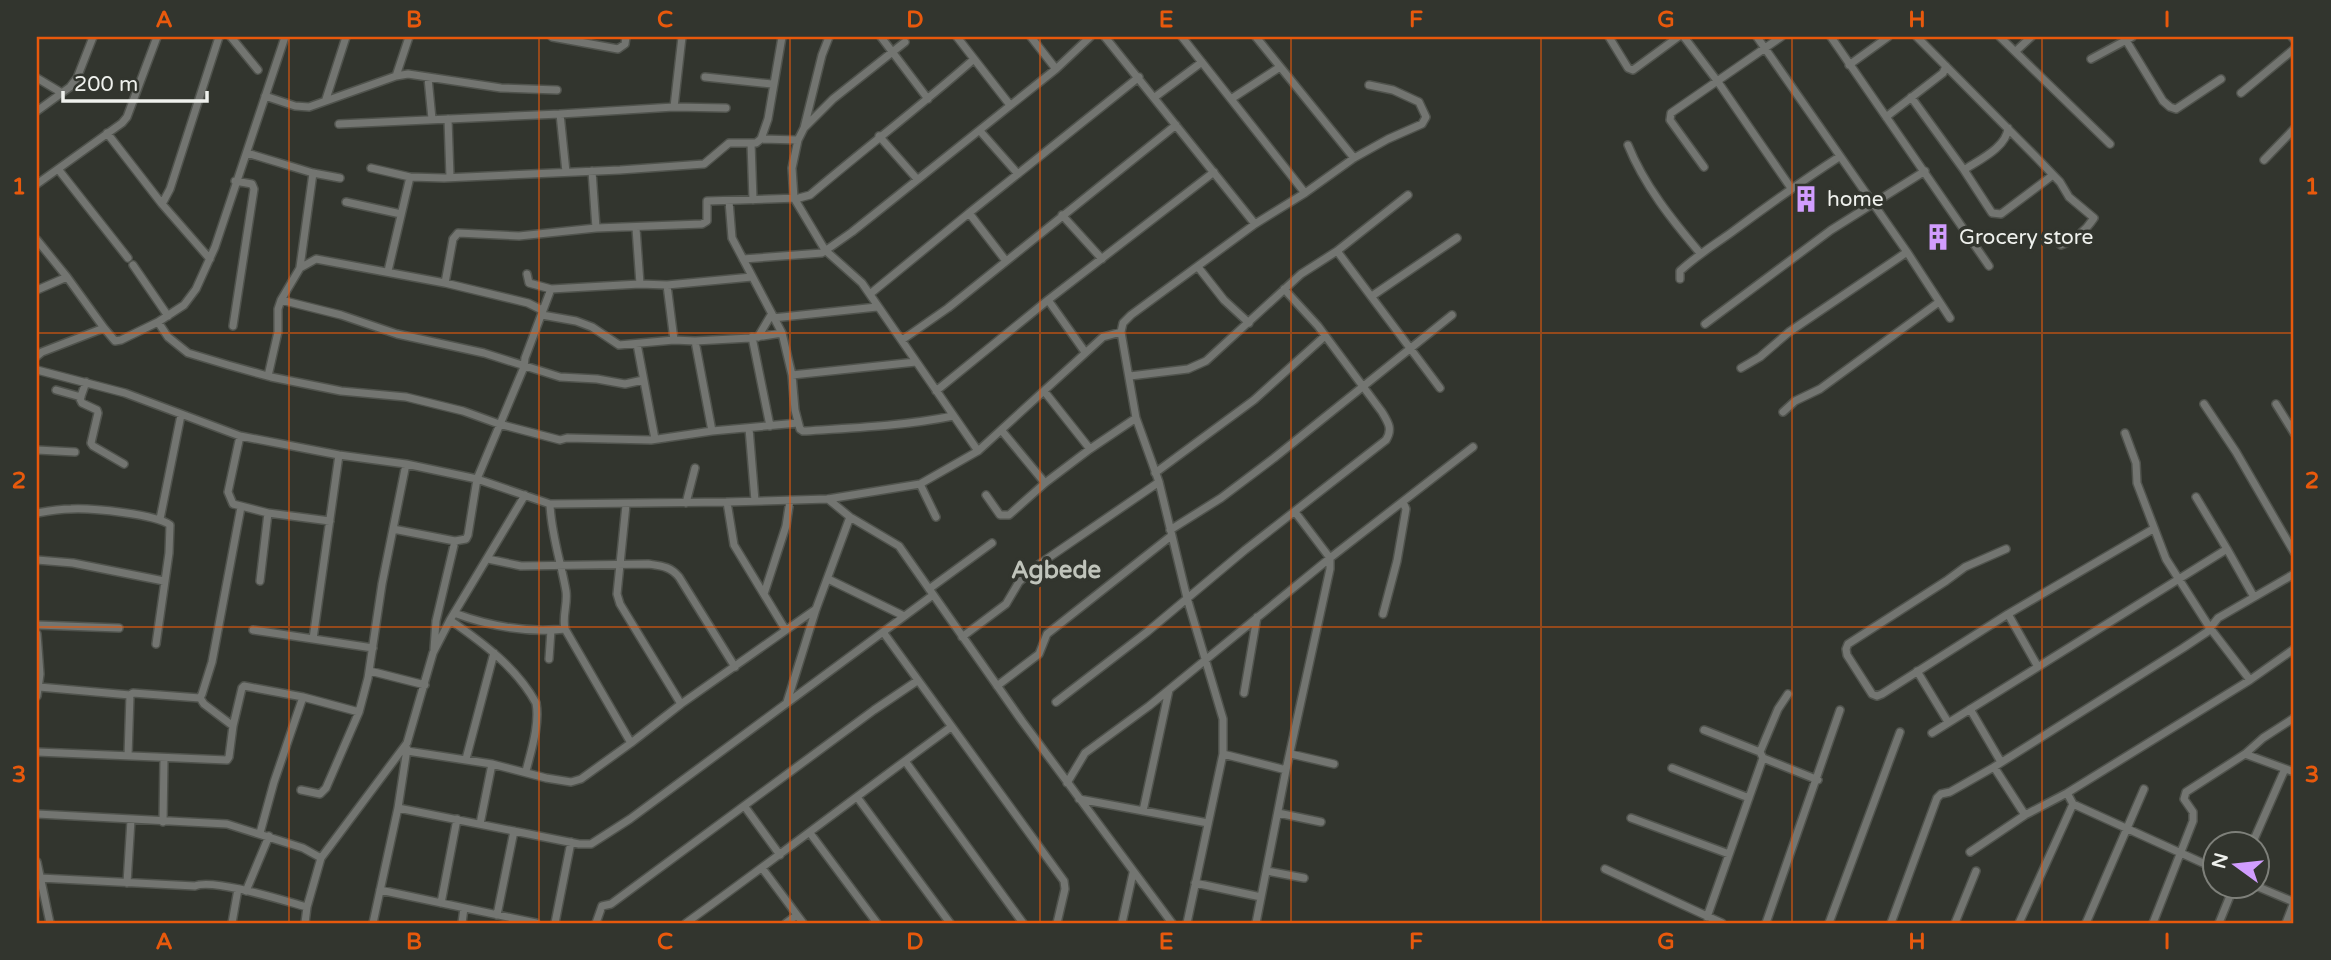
<svg xmlns="http://www.w3.org/2000/svg" width="2331" height="960" viewBox="0 0 2331 960" font-family="'Varela Round',sans-serif">
	<rect width="100%" height="100%" fill="#32352e"/>
	<g fill="none" stroke-linecap="round" stroke-linejoin="round">
		<defs>
			<path id="minor" d="M231,37L258,70
				M552,37L618,49L625,44L626,37
				M829,37L822,55L804,128L798,140L792,168L794,198L825,250L862,283L978,451
				M881,37L928,99
				M957,37L1010,105
				M1031,37L1056,69L1090,37
				M1105,37L1255,224
				M1182,37L1305,193
				M1256,37L1354,158
				M1609,37L1628,68L1633,70L1678,37
				M1684,37L1718,82L1791,188
				M1757,37L1907,252L1950,318
				M1831,37L1989,266
				M1917,37L2035,156L2060,182L2069,197L2094,218C2086,230 2075,240 2061,245L2055,240
				M2000,37L2110,144
				M2124,37L2163,101L2170,107L2176,109L2221,79
				M2292,37L2294,39
				M2016,51L2031,37
				M2091,59L2132,37
				M1849,65L1888,37
				M396,76L409,37
				M705,77L772,84
				M37,78L62,93
				M428,78L432,119
				M2241,93L2294,49
				M265,96L295,106L309,107L396,76L408,74L501,88L557,90
				M1155,97L1202,62
				M1911,97L1964,170L1992,213L2001,214L2053,175
				M326,99L346,37
				M1231,99L1280,67
				M674,107L682,37
				M37,111L70,87L77,78L93,37
				M560,114L566,172
				M1886,117L1943,73L1946,66
				M448,119L450,177
				M339,124L560,114L674,107L726,108
				M805,127L833,99L905,42
				M980,131L1018,174
				M107,133L162,204L210,259
				M879,136L917,179
				M761,139L768,119L782,37
				M751,143L753,200
				M1628,145C1644,185 1672,220 1700,253
				M247,153L313,173L340,178
				M2264,160L2294,129
				M1704,167L1670,120L1671,113L1781,37
				M371,168L410,177L444,178L620,170L704,164L729,143H756L761,139L798,140
				M58,169L128,258
				M1964,170C1979,160 2007,147 2008,128
				M592,171L596,228
				M37,184L122,123L127,117L157,37
				M729,201L732,238L782,333L792,375
				M346,202L401,214
				M162,204L170,189L219,37
				M969,213L1139,77
				M1062,215L1102,259
				M636,228L640,284
				M37,240L67,277
				M1337,251L1440,388
				M743,259L822,253L852,232L1056,69
				M133,265L168,316
				M300,267L313,173
				M1198,267L1224,300L1249,323
				M388,271L410,177
				M527,274L529,283L551,289L640,284L667,285L752,277
				M1680,279V271C1696,256 1714,245 1732,232C1767,206 1802,181 1839,157
				M445,283L453,239L458,233L519,236L596,228L702,224L707,221V201L799,198L810,195C864,149 921,106 974,59
				M667,285L674,340
				M37,290L67,277L104,328
				M870,294L969,213L1006,261
				M1372,296L1457,238
				M281,300L300,268L316,259L445,283L528,303L542,310
				M1048,300L1085,352
				M542,315L576,321L592,327L619,345L674,340L695,341L750,338L782,333
				M773,318L877,307
				M158,322L168,337L188,353L228,365L271,377L341,391L406,397L463,411L499,424L560,440L567,438L651,440L712,431L798,423
				M1705,324L1831,230L1925,171
				M233,326L254,189L252,184L235,181
				M752,337L770,426
				M758,337L771,315
				M902,340L948,308L1176,125
				M695,341L712,431
				M637,344L655,439
				M37,356L42,352L104,328L115,341L121,340L158,322L184,305L196,289L215,247L285,37
				M916,362L792,375L795,410L800,429L803,431C852,428 904,426 953,416
				M1741,368L1760,357L1789,332L1907,252
				M37,370L125,393L240,436L339,455L406,464L477,479L550,504L727,502L828,499L920,484L978,451L1103,337L1121,332
				M268,376L278,332V309L281,300L341,315L397,334L484,353L560,377L597,379L625,384L643,380
				M1130,376L1188,369L1206,361L1301,274L1337,251L1408,195
				M86,382L80,399L82,403L97,410L98,413L91,443L93,446L124,464
				M56,390L81,397
				M936,391L1048,300L1214,172
				M1044,391L1090,449
				M2204,404L2236,452L2294,552
				M2276,404L2289,425
				M1783,412L1795,401L1820,389L1939,302
				M2294,423L2289,425L2294,433
				M749,428L755,501
				M1002,431L1045,483
				M2125,433L2136,463L2137,483L2166,559L2210,628L2250,680
				M240,436L228,492L233,504L268,513L330,521
				M37,450L75,452
				M1155,473L1254,400L1325,336
				M920,484L936,517
				M986,495L1000,515H1009L1045,483L1090,449L1136,418
				M828,499L850,517L899,546L1022,721L1172,923
				M727,502L734,545L785,629
				M686,503L695,468
				M626,505L617,594L620,604L681,704
				M37,513C48,511 59,509 71,509C91,508 156,514 170,525L169,553L156,644
				M160,519L181,415
				M393,529L455,541L466,539L468,535L477,479L524,367L525,358L551,289
				M1170,530L1221,498L1274,458L1452,315
				M2006,549L1965,567L1946,581L1848,644L1846,649L1847,655L1872,694L1877,696L1882,694L2008,614L2153,529
				M2227,549L2254,597
				M488,559L521,566L648,564C661,566 670,566 679,577L735,667
				M37,560L73,563L164,581
				M828,579L904,616
				M260,581L268,513
				M929,589L992,543
				M764,594L786,526L790,500
				M454,613C489,626 528,633 565,629
				M1383,614L1397,561L1406,509L1403,502
				M2008,614L2038,667
				M450,620C483,643 516,667 536,703C540,724 531,751 526,771
				M37,625L119,628
				M253,630L373,648
				M883,632L1064,881L1065,889L1057,923
				M37,634L40,674L37,696
				M962,637L1006,604L1019,582L1038,565L1159,482
				M313,639L339,455
				M434,649L436,621L455,541
				M549,659L551,630
				M370,671L425,685
				M1917,671L1948,722
				M997,686L1039,654L1047,634L1171,536
				M39,687L130,695
				M1244,693L1257,617
				M200,698L204,704L233,726
				M787,702L816,609L850,517
				M1056,702L1147,632L1245,550L1386,440C1393,429 1388,422 1382,412L1318,326L1284,289
				M1970,709L2001,762
				M1704,730L1760,752
				M1932,733L2227,549L2196,497
				M631,743L681,704L816,609
				M407,751L492,764L546,778L571,782L581,779L631,743L565,629C562,616 568,604 566,591C561,562 551,534 550,504
				M37,752L227,760L229,757L233,726L242,688L244,686L303,697L359,712
				M1223,754L1286,770
				M1291,754L1334,764
				M2245,754L2263,738L2294,718
				M128,756L130,695L133,693L200,698L202,694L212,662L241,507
				M1763,758L1818,780
				M466,759L494,653
				M905,761L1023,923
				M1994,767L2025,815
				M1672,768L1749,798
				M1067,783L1085,753L1149,706L1330,558L1473,447
				M301,790L320,794L326,788L359,712L368,678L382,584L406,464
				M2067,793L2073,804L2216,869
				M857,797L950,923
				M1079,799L1208,823
				M745,807L780,855
				M398,808L579,844H591L630,819L933,595
				M1143,811L1169,690
				M1278,813L1321,822
				M37,814L227,824L303,848L321,858
				M1631,818L1729,854
				M163,822L164,759
				M480,824L492,764
				M260,833L274,782L303,697
				M810,833L877,923
				M2252,844L2285,769
				M1970,852L2025,815L2067,793L2250,680L2294,649
				M37,862L50,923
				M762,868L803,923
				M1605,869L1722,923
				M1267,871L1304,878
				M40,878L195,886C213,878 285,901 307,907
				M127,883L131,820
				M1195,883L1261,897
				M2256,886L2294,902
				M380,890L536,923
				M246,891L269,836
				M441,903L457,819
				M497,915L514,831
				M1707,917L1763,758L1760,752L1778,709L1788,694
				M232,923L238,889
				M305,923L307,907L321,858L407,743L433,653L450,620L525,495
				M373,923L398,808L407,749
				M462,923L464,908
				M555,923L571,842
				M596,923L602,906L611,904L874,710L917,681
				M686,923C775,859 862,792 951,727
				M786,923L797,915
				M1122,923L1133,873
				M1187,923L1223,754V719L1187,598L1159,482L1136,418L1121,332L1123,323L1131,315L1255,224L1305,193L1354,158L1388,139L1422,124L1426,117L1419,102L1393,90L1369,85
				M1256,923L1286,770L1330,569V558L1295,512
				M1766,923L1840,710
				M1829,923L1900,732
				M1891,923L1937,798L1941,794L1950,792L1994,767L2183,648L2207,632L2218,618L2294,574
				M1955,923L1976,871
				M2019,923L2073,804
				M2086,923L2144,789
				M2153,923L2193,821V812L2184,799L2186,792L2245,754L2294,772
				M2219,923L2234,886
				M2286,923L2294,902"/>
		</defs>
		<!-- minor casing -->
		<use href="#minor" stroke="#50534d" stroke-width="10"/>
		<!-- minor -->
		<use href="#minor" stroke="#737571" stroke-width="7"/>
	</g>
	<!-- grid -->
	<path fill="none" stroke="#e8590c" stroke-width="2" stroke-opacity="0.55" d="M289,37V923M539,37V923M790,37V923M1040,37V923M1291,37V923M1541,37V923M1792,37V923M2042,37V923M37,333H2294M37,627H2294"/>
	<!-- icons -->
	<defs>
		<symbol id="building-bare" viewBox="-9 -9 18 18"><path d="M-4-6H4V6H1V3H-1V6H-4ZM-2.5-4.3h1.7v1.8h-1.7ZM.8-4.3h1.7v1.8H.8ZM-2.5-1h1.7V.8h-1.7ZM.8-1h1.7V.8H.8Z" fill="#d19dfe" stroke="#32352e" stroke-width="2.5" paint-order="stroke"/></symbol>
	</defs>
	<g fill-rule="evenodd">
		<use href="#building-bare" x="1787" y="180" width="38" height="38"/>
		<use href="#building-bare" x="1919" y="218" width="38" height="38"/>
	</g>
	<g text-anchor="middle" stroke-width="7" stroke-linejoin="round" paint-order="stroke">
		<!-- poi labels -->
		<g font-size="21" fill="#eff1ed" stroke="#32352e" text-anchor="start">
			<text x="1827" y="206">home</text>
			<text x="1959" y="244">Grocery store</text>
		</g>
		<!-- quarter labels -->
		<g font-size="24" font-weight="bold" fill="#c0c4bb" stroke="#32352e">
			<text x="1056" y="578">Agbede</text>
		</g>
	</g>
	<!-- border -->
	<rect width="2331" height="960" fill="none" stroke="#32352e" stroke-width="77"/>
	<!-- north arrow -->
	<g transform="translate(2236 865) rotate(285)"><circle r="33" fill="#32352e" stroke="#7e807a" stroke-width="2"/>
	<path d="M0-5L12 26L0 18L-12 26Z" fill="#d19dfe"/>
	<text y="-10" font-size="19" font-weight="bold" text-anchor="middle" fill="#eff1ed">N</text>
	</g>
	<!-- scale -->
	<path d="M63 91v10h144v-10" fill="none" stroke="#eff1ed" stroke-width="3.5"/>
	<text x="74" y="91" font-size="21" fill="#eff1ed" stroke="#32352e" stroke-width="5" paint-order="stroke">200 m</text>
	<rect x="38" y="38" width="2254" height="884" fill="none" stroke="#e8590c" stroke-width="2.5"/>
	<g font-size="23" text-anchor="middle" font-weight="bold" fill="#e8590c">
		<text x="164" y="27">A</text>
		<text x="414" y="27">B</text>
		<text x="665" y="27">C</text>
		<text x="915" y="27">D</text>
		<text x="1166" y="27">E</text>
		<text x="1416" y="27">F</text>
		<text x="1666" y="27">G</text>
		<text x="1917" y="27">H</text>
		<text x="2167" y="27">I</text>
		<text x="19" y="194">1</text>
		<text x="2312" y="194">1</text>
		<text x="19" y="488">2</text>
		<text x="2312" y="488">2</text>
		<text x="19" y="782">3</text>
		<text x="2312" y="782">3</text>
		<text x="164" y="949">A</text>
		<text x="414" y="949">B</text>
		<text x="665" y="949">C</text>
		<text x="915" y="949">D</text>
		<text x="1166" y="949">E</text>
		<text x="1416" y="949">F</text>
		<text x="1666" y="949">G</text>
		<text x="1917" y="949">H</text>
		<text x="2167" y="949">I</text>
	</g>
</svg>
